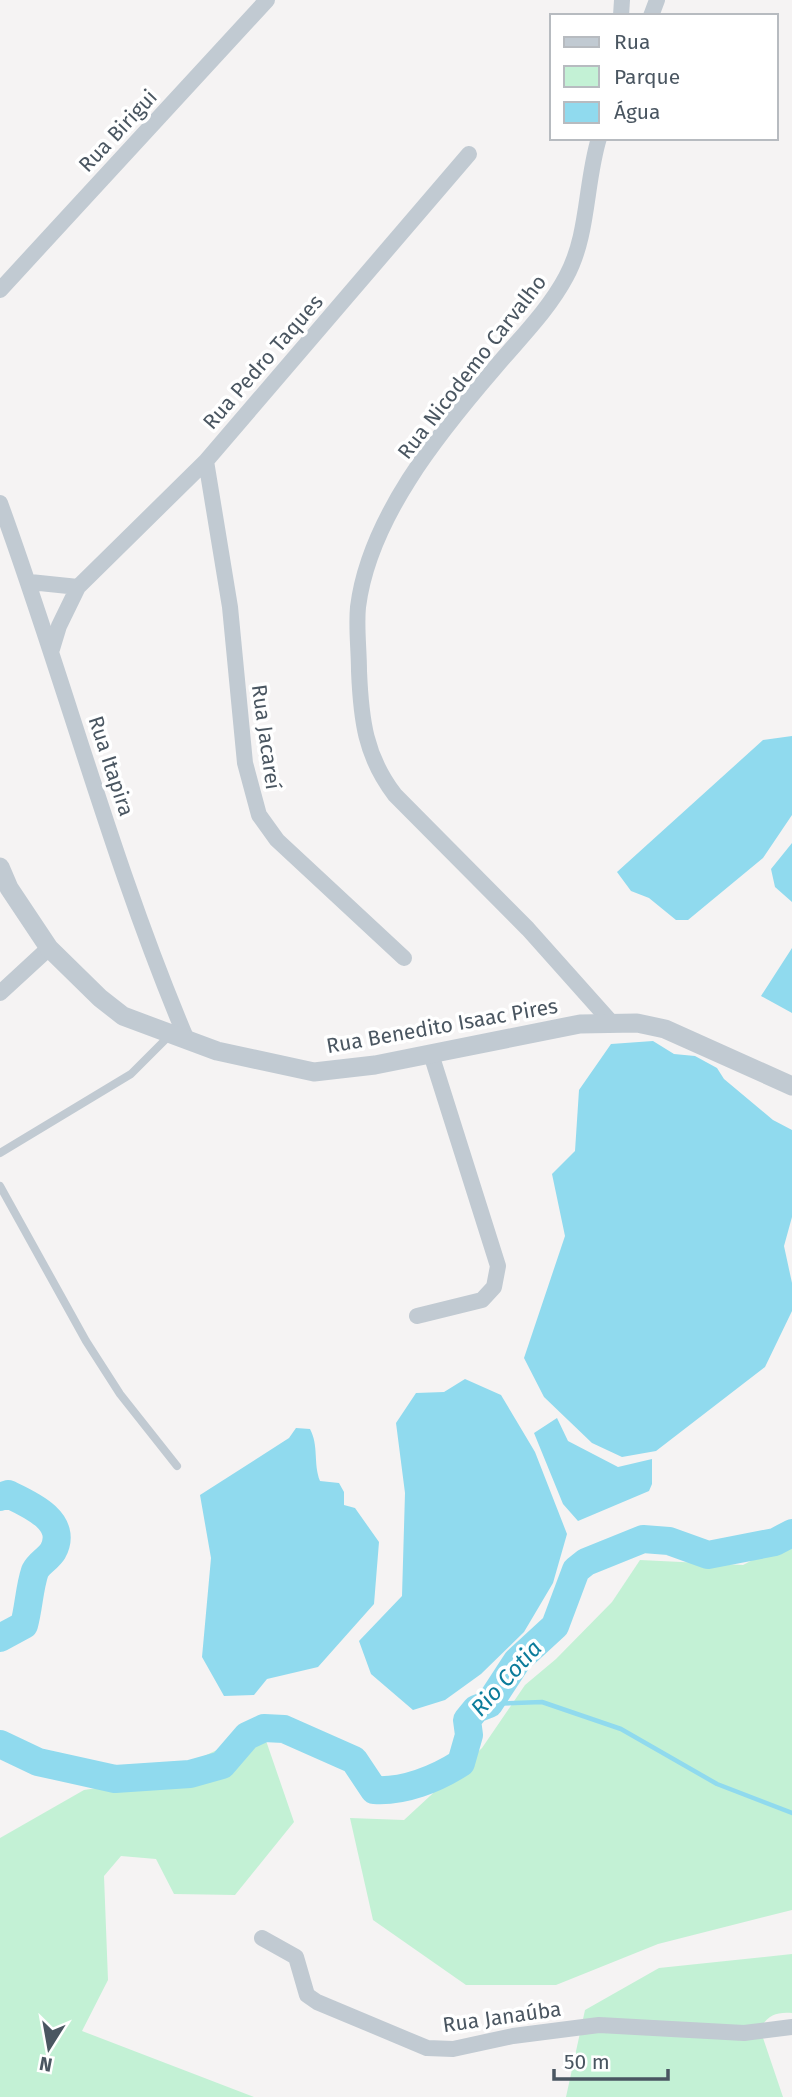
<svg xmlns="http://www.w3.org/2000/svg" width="792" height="2097" viewBox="0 0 792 2097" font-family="'Fira Sans',sans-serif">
	<rect width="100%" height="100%" fill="#f5f3f3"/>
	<!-- green -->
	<path fill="#c3f1d5" d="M792,1540V1910L658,1944L556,1985H466L373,1920L350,1818L404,1820L482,1748L525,1685L556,1659L612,1602L640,1560L743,1565Z
		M262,1729L294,1822L235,1895L174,1894L156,1859L121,1856L104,1876L108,1980L82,2031L254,2097H0V1838L84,1790L155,1779Z
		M792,1954V2013C776,2012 768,2015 760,2029L783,2097H566L585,2010L659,1968Z"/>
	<!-- water -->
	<path fill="#90daee" d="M792,736V815L763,858L688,920H676L649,898L631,891L617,872L763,740Z
		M792,843V902L775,887L771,869Z
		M792,948V1013L761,996Z
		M653,1041L674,1054L695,1056L717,1068L724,1079L773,1120L792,1130V1217L784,1246L792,1283V1311L765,1367L656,1451L622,1457L592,1443L544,1397L524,1358L565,1236L552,1174L575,1151L579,1090L611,1044Z
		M465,1379L501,1395L535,1452L567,1534L553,1583L524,1632L481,1674L445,1700L413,1710L371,1674L359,1641L402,1596L405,1493L396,1423L416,1393L444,1392Z
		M557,1418L568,1441L618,1467L652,1459V1484L649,1491L578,1521L563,1504L534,1433Z
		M296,1428L310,1429C319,1446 313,1463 320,1481L339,1483L344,1492V1505L355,1508L379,1542L374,1604L318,1667L267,1679L254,1695L224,1696L202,1657L211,1558L200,1495L289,1438Z"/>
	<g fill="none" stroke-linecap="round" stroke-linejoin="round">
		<!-- stream -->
		<path stroke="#90daee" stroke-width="4.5" d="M489,1704L542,1702L621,1729L717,1784L792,1813"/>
		<!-- river -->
		<path stroke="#90daee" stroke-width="28" d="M0,1497L8,1494C29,1504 69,1521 53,1551C48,1559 39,1563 35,1571C29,1589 29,1607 24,1625L0,1638
			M0,1744L38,1762L115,1779L190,1774L222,1765L247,1736L264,1728L284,1729L354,1760L374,1790C404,1792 436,1779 461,1763L469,1735L467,1720L476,1709L489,1704L517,1661L555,1626L576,1570L586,1562L643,1539L669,1541L708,1555L775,1542L792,1533"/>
		<!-- service -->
		<path stroke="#c1cad2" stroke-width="8" d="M0,1153L131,1074L170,1035
			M0,1186L86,1341L120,1394L177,1466"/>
		<!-- minor -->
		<path stroke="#c1cad2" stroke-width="16" d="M621,16L622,0
			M651,16L657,0
			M599,138C585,184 589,235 566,277C548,311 518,340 494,369C438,434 369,519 358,607C356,627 359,650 359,671C361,719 365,756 395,795L528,929L611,1022
			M0,290L267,0
			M206,461L230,607L245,763L259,815L277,840L404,958
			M0,503C65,681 113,866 187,1040
			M30,582L78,587
			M52,649L59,626L78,587L206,461L469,154
			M0,993L49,948
			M417,1316L482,1300L494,1287L498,1266L431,1054
			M262,1938L296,1957L307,1995L317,2002L427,2048L453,2049L513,2036L599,2025L744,2033L792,2027"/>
		<!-- tertiary -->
		<path stroke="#c1cad2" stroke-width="19" d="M0,867L9,888L49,948L100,998L123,1016L217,1051L314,1072L375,1065L580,1024L637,1023L665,1029L792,1086"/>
	</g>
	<g text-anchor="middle" stroke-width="7" stroke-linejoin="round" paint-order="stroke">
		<!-- street labels -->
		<g font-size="21" fill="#4a5661" stroke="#fff">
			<text transform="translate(118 131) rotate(-47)" y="7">Rua Birigui</text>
			<text transform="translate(263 362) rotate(-49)" y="7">Rua Pedro Taques</text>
			<text transform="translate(472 367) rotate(-52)" y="7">Rua Nicodemo Carvalho</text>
			<text transform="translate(266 737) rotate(82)" y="7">Rua Jacareí</text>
			<text transform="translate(111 766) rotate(72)" y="7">Rua Itapira</text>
			<text transform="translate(442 1026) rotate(-10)" y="7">Rua Benedito Isaac Pires</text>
			<text transform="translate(502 2017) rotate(-8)" y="7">Rua Janaúba</text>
		</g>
		<!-- water labels -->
		<g font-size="23" font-style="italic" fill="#0c7c9b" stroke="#fff">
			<text transform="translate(506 1678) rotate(-48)" y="8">Rio Cotia</text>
		</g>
	</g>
	<!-- legend -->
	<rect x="550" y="14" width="228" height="126" fill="#ffffff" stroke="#b7bbc0" stroke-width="2"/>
	<rect x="564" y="37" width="35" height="10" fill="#c1cad2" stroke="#b7bbc0" stroke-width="2"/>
	<text x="614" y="49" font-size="21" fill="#4a5661">Rua</text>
	<rect x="564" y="66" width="35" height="21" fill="#c3f1d5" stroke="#b7bbc0" stroke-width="2"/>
	<text x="614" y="84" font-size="21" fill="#4a5661">Parque</text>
	<rect x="564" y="102" width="35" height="21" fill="#90daee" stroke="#b7bbc0" stroke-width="2"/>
	<text x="614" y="119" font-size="21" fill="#4a5661">Água</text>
	<!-- north arrow -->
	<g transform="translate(49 2048) rotate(191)" stroke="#ffffff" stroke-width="5" paint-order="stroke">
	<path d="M0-5L12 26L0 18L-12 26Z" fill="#4a5661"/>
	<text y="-10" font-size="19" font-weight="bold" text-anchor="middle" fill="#4a5661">N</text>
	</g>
	<!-- scale -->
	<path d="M554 2069v10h114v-10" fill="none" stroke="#4a5661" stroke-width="3.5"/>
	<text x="564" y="2069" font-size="21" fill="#4a5661" stroke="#ffffff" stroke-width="5" paint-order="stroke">50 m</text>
</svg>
